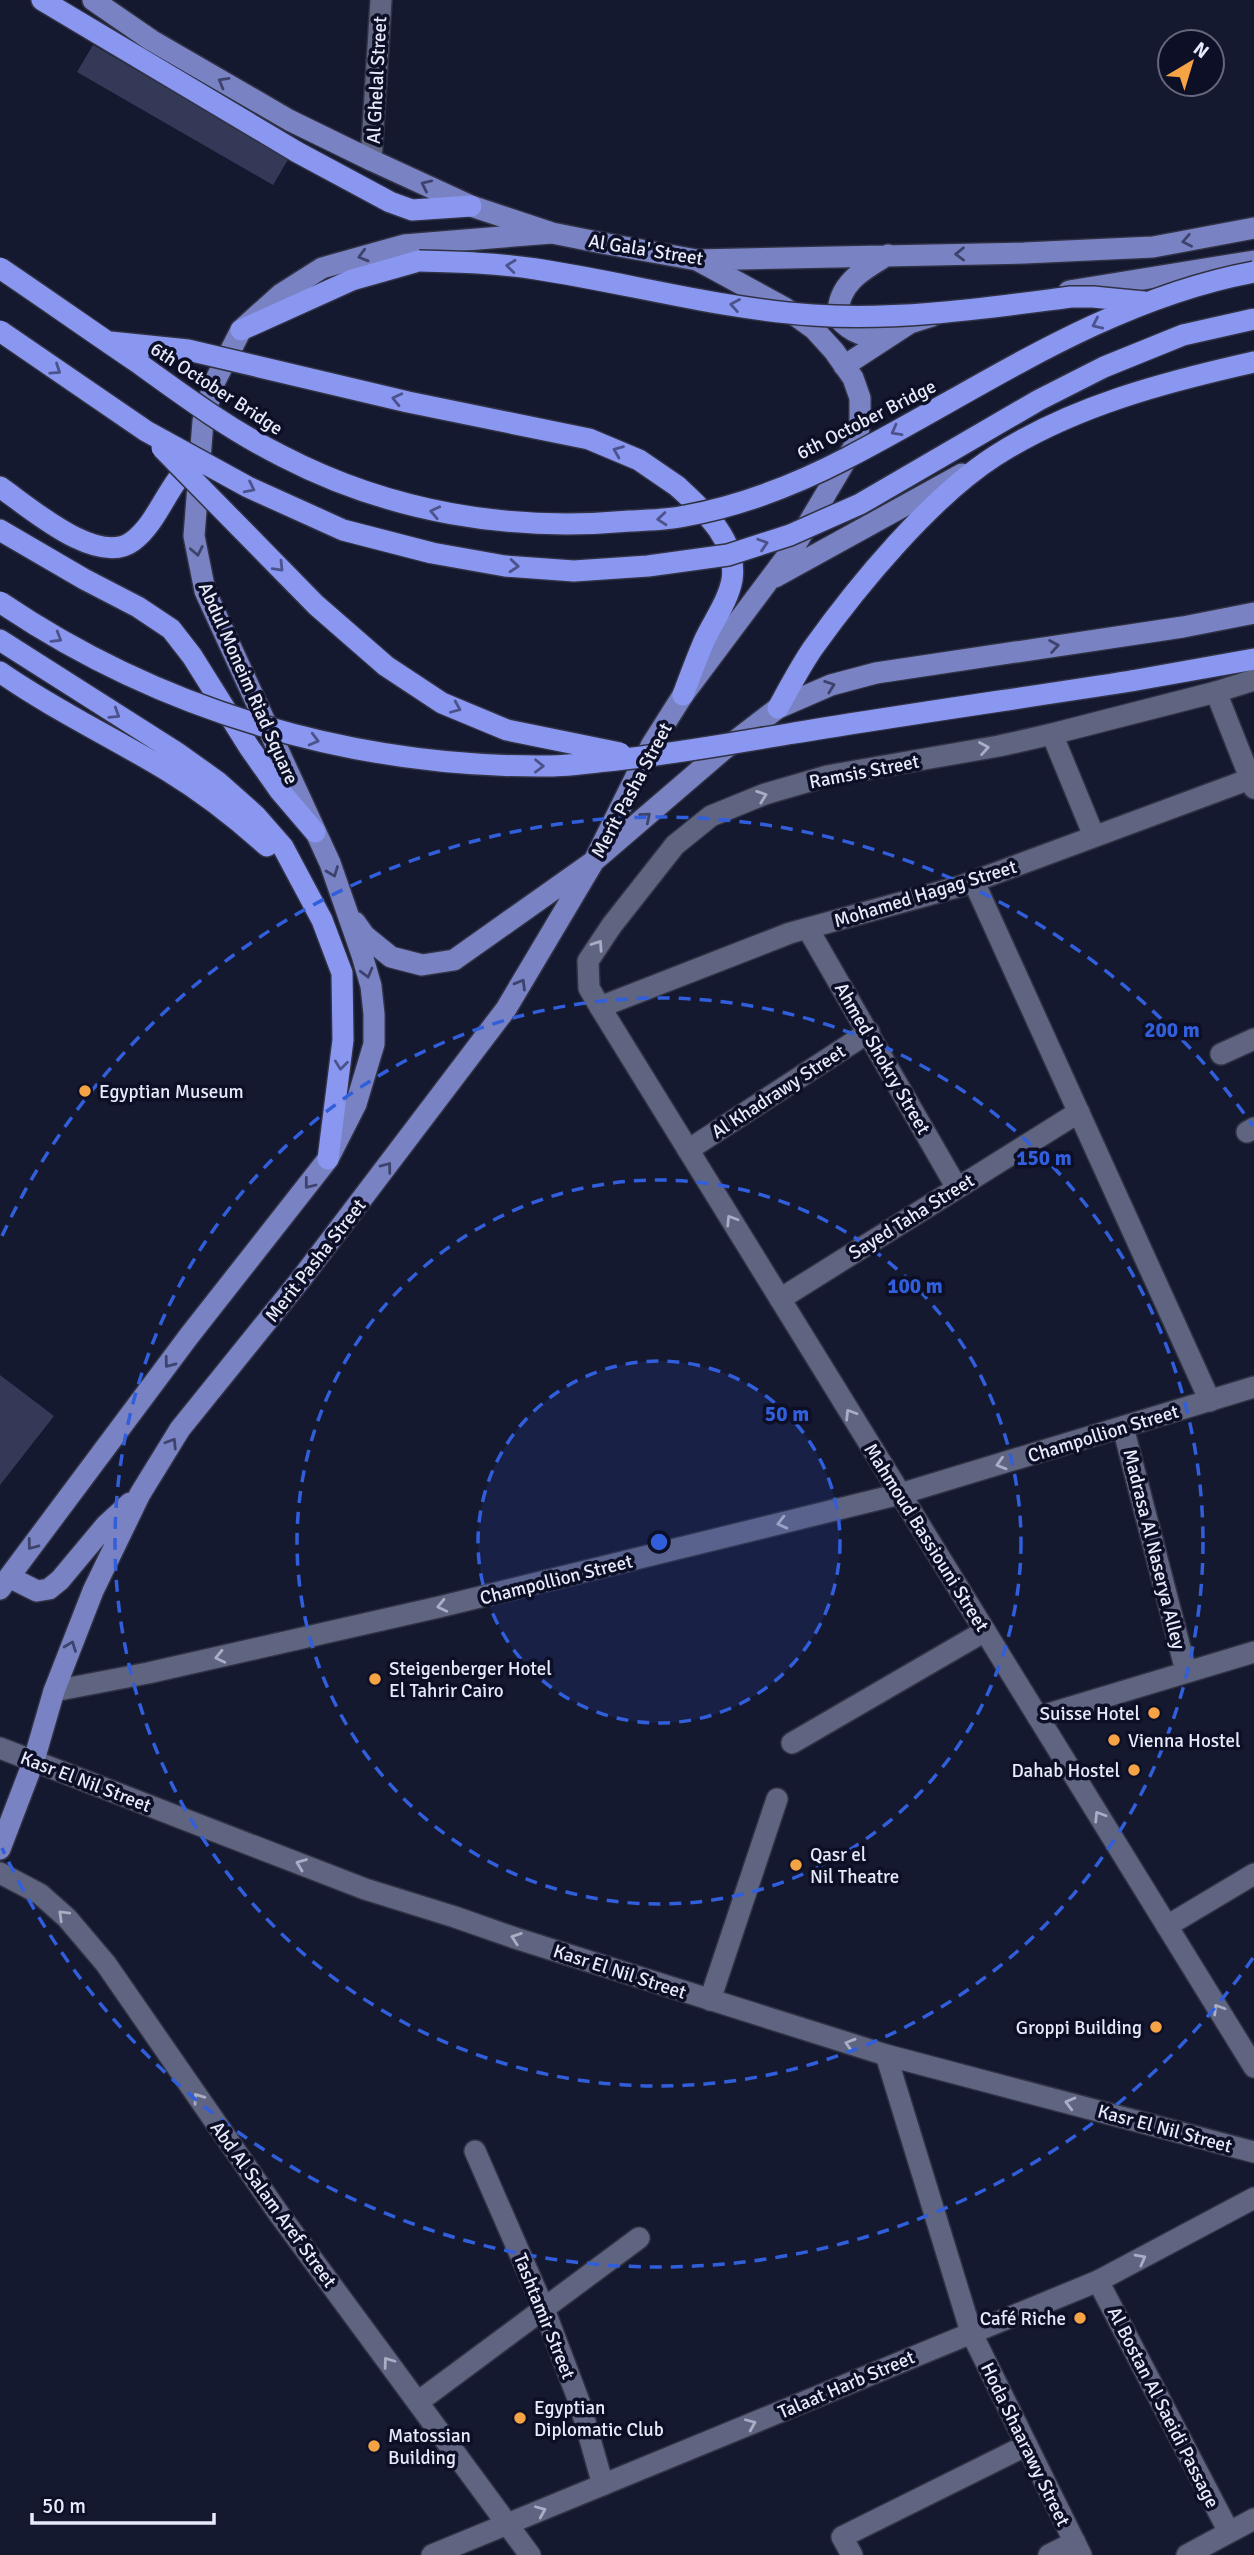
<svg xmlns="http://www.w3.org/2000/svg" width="1254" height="2555" viewBox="0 0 1254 2555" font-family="Signika,sans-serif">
	<rect width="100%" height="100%" fill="#151930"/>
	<!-- green -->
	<path fill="#343958" d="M93,45L289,158L273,185L77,72Z
		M0,1375L54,1416L0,1485Z"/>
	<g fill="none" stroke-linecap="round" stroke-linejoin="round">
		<defs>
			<path id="street" d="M371,160L381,0
				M1216,692L1254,788
				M1052,734L1094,836
				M974,882L1210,1401
				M808,929L957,1188
				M600,1007L790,933L961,886L1250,779
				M1221,1054L1254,1039
				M1247,1132L1254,1128
				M688,1150L869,1032
				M780,1299L1079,1112
				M1123,1427L1186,1671
				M1038,1717L1254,1652
				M792,1743L985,1631
				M1167,1926L1254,1874
				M710,2000L777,1799
				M886,2055L971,2332L1081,2555
				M475,2151L544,2309L580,2404L603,2485
				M1098,2281L1229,2532
				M418,2402L639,2238
				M852,2555L842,2537L1027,2445
				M1049,2555L1075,2542
				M1187,2555L1254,2519"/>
			<path id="secondary" d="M1254,680L1216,692L1052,734L999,746L827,776L765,794L711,816L675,845L612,925L588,961L589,988L600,1007L1254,2067
				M54,1691L148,1673L439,1607L900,1494L1254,1387
				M0,1748L365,1889L455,1917L515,1938L886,2055L1254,2152
				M0,1873L40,1894L67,1918L106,1964L279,2214L530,2555
				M432,2555L1098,2281L1254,2198"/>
			<path id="primary" d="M93,0L151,40L289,120L371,160L471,206L552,233L602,243L697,260L1024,253L1153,247L1254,228
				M1069,291L1254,261
				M886,338C866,337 852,334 838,318C836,285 862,270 888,255
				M844,366L910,323L932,316
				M775,577L962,474
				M355,922L365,936L391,957L422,965L454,960L594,861L722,751L778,708L831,685L876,673L1183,627L1254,613
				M9,1577L37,1591L49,1589L60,1580L106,1525L130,1503
				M0,1589L189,1336L328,1159L356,1104L374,1044V1014L371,986L362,955L330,863L205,591L194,536L203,421L214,383L241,330L281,294L322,268L404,245L552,233
				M0,1849L34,1760L54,1691L93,1591L140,1494L180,1429L301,1279L506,1009L594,861L652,744L683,695L796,544L856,443L860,423V398L853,378L834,351L814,329L785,308L697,260"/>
			<path id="highway" d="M42,0L297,152L390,202L412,210L471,206
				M241,330L352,280L419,261
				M677,486C703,510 738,540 732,580C728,601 714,620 705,639C697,657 690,676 683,695
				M0,487C29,507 98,568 133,541C153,526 163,499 178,479C184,472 190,466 196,459
				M0,530L84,579L138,607L171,629L192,656L249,747L280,791L315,832
				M0,640L176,752L218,782L255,815L283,847L322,920L342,973L343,1040L328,1159
				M0,672C53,709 112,737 168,771C204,793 236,818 267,846
				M1131,681L1254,659
				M778,708C789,688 800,667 813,648C858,585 930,498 995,456C1073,406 1165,382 1254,362"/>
		</defs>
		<!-- street casing -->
		<use href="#street" stroke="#303244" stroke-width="24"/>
		<!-- secondary casing -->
		<use href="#secondary" stroke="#303244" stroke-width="24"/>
		<!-- primary casing -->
		<use href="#primary" stroke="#303244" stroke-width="24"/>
		<!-- highway casing -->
		<use href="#highway" stroke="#303244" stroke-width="24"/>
		<!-- street -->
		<use href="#street" stroke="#5f6481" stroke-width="21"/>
		<!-- secondary -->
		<use href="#secondary" stroke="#5f6481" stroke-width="21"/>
		<!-- primary -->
		<use href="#primary" stroke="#7983c4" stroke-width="21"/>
		<!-- highway -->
		<use href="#highway" stroke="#8a97f1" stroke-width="21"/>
		<defs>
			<path id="highway-bridge" d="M419,261C458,262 497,263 536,269C628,283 720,309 813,315C899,321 986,308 1071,297H1093L1144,302
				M0,268C46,299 91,331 137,362C184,396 230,430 282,456C390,512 509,532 630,521C648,520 667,520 685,516C740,506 797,484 847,458C980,389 1104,300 1254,272
				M0,331L146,431L248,487L343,530L432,553L505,566L574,571L648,566L728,555L790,535L860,504L1039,400L1104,367L1183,335L1254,319
				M110,342L188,350L408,402L589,439L639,460L677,486
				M162,448L316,605L386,666L442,703L507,730L620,753
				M0,602C161,711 354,768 549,766C568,766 588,763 607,761C668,755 728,744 788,734C902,715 1016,699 1131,681"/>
		</defs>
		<!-- highway-bridge casing -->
		<use href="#highway-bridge" stroke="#303244" stroke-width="24" stroke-linecap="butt"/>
		<!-- highway-bridge -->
		<use href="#highway-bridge" stroke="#8a97f1" stroke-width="21"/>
	</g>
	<!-- one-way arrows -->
	<defs><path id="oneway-chevron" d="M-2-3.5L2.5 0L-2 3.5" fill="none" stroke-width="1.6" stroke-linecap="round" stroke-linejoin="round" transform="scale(1.75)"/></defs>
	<g stroke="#3e436d">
		<use href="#oneway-chevron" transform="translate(223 82) rotate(-150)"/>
		<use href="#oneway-chevron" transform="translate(426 185) rotate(-155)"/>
		<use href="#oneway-chevron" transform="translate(1187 241) rotate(169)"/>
		<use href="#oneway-chevron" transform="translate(960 254) rotate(179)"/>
		<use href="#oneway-chevron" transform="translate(363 256) rotate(164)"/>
		<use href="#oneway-chevron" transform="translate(197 551) rotate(79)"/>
		<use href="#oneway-chevron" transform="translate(1054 646) rotate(-9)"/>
		<use href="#oneway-chevron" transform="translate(830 686) rotate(-20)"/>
		<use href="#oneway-chevron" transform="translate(646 817) rotate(-40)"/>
		<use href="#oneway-chevron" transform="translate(333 872) rotate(69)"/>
		<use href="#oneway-chevron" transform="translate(367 973) rotate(75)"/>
		<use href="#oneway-chevron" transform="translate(521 984) rotate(-59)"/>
		<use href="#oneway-chevron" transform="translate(387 1167) rotate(-53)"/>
		<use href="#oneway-chevron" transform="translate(309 1184) rotate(128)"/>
		<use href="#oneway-chevron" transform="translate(169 1363) rotate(127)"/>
		<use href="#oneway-chevron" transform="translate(172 1443) rotate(-58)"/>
		<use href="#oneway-chevron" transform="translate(32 1545) rotate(127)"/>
		<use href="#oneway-chevron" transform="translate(71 1646) rotate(-69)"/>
	</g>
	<g stroke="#4c538c">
		<use href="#oneway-chevron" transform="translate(511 266) rotate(-174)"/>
		<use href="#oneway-chevron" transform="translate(735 305) rotate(-170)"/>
		<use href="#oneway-chevron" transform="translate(1097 324) rotate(155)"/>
		<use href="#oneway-chevron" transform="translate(56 370) rotate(34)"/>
		<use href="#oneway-chevron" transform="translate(397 399) rotate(-167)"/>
		<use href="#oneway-chevron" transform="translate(896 431) rotate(151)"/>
		<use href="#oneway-chevron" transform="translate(618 451) rotate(-158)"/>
		<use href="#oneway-chevron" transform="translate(250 488) rotate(26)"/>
		<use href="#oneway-chevron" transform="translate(435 512) rotate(-168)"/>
		<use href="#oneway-chevron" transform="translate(662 519) rotate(175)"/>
		<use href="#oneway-chevron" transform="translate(763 544) rotate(-18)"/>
		<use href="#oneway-chevron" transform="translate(514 566) rotate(5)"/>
		<use href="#oneway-chevron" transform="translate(279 567) rotate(46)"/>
		<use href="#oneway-chevron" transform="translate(57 638) rotate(31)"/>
		<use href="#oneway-chevron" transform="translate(456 708) rotate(23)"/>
		<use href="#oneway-chevron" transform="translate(115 714) rotate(32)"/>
		<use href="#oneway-chevron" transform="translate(314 740) rotate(15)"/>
		<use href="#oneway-chevron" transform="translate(539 766) rotate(1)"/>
		<use href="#oneway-chevron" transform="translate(341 1065) rotate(96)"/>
	</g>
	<g stroke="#a9aec4">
		<use href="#oneway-chevron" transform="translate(984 748) rotate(-10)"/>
		<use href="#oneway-chevron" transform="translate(762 796) rotate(-20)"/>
		<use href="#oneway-chevron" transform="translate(598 945) rotate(-56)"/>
		<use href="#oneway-chevron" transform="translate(731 1220) rotate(-122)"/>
		<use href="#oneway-chevron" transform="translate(850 1414) rotate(-122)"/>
		<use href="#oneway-chevron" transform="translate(1001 1464) rotate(163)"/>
		<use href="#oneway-chevron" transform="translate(782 1523) rotate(166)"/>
		<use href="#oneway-chevron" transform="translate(442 1606) rotate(167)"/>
		<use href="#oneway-chevron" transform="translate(220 1657) rotate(167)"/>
		<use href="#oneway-chevron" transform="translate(1099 1816) rotate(-122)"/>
		<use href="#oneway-chevron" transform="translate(301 1864) rotate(-159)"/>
		<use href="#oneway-chevron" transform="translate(63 1915) rotate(-136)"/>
		<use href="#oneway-chevron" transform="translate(516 1938) rotate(-161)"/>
		<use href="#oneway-chevron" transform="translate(1218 2009) rotate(-122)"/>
		<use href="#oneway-chevron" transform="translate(850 2044) rotate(-163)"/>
		<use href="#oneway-chevron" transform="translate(198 2098) rotate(-125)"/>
		<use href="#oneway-chevron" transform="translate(1070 2103) rotate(-165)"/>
		<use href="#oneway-chevron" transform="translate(1141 2259) rotate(-28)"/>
		<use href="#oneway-chevron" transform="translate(388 2362) rotate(-126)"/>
		<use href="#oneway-chevron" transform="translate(751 2424) rotate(-23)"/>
		<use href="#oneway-chevron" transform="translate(541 2511) rotate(-23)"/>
	</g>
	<!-- distance rings -->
	<circle cx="659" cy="1542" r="181" fill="#315edb" fill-opacity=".12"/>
	<g fill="none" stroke="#315edb" stroke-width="3.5" stroke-dasharray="12 9">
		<circle cx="659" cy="1542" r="181"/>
		<circle cx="659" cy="1542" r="362"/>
		<circle cx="659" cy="1542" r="544"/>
		<path d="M1253 1958A725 725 0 0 1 2 1848M2 1236A725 725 0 0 1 1253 1126"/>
	</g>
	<!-- markers -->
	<g fill="#f5a345" stroke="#0d0f26" stroke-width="2.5">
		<circle cx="85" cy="1091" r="7"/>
		<circle cx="375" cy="1679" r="7"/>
		<circle cx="1154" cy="1713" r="7"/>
		<circle cx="1114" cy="1740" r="7"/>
		<circle cx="1134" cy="1770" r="7"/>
		<circle cx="796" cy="1865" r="7"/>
		<circle cx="1156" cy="2027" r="7"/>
		<circle cx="1080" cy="2318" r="7"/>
		<circle cx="520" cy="2418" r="7"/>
		<circle cx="374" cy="2446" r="7"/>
	</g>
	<g text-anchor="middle" stroke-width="7" stroke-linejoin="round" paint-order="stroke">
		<!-- street labels -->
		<g font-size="19" fill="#e6eafa" stroke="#0d0f26">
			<text transform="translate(376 80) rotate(-87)" y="7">Al Ghelal Street</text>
			<text transform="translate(646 249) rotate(9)" y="7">Al Gala' Street</text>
			<text transform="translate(217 388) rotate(33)" y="7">6th October Bridge</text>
			<text transform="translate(866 419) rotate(-27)" y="7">6th October Bridge</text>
			<text transform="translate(249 683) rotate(66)" y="7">Abdul Moneim Riad Square</text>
			<text transform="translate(864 771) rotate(-11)" y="7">Ramsis Street</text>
			<text transform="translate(631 790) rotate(-62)" y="7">Merit Pasha Street</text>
			<text transform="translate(925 893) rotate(-17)" y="7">Mohamed Hagag Street</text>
			<text transform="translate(883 1058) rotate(60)" y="7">Ahmed Shokry Street</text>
			<text transform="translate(778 1091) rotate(-33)" y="7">Al Khadrawy Street</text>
			<text transform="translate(911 1216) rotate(-32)" y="7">Sayed Taha Street</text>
			<text transform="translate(315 1260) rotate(-52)" y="7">Merit Pasha Street</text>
			<text transform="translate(1103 1433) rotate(-17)" y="7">Champollion Street</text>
			<text transform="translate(927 1537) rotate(58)" y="7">Mahmoud Bassiouni Street</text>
			<text transform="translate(1155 1549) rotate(76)" y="7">Madrasa Al Naserya Alley</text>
			<text transform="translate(556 1579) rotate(-14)" y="7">Champollion Street</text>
			<text transform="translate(86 1781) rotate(21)" y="7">Kasr El Nil Street</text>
			<text transform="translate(620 1971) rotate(18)" y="7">Kasr El Nil Street</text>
			<text transform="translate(1165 2128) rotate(15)" y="7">Kasr El Nil Street</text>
			<text transform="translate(274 2204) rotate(54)" y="7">Abd Al Salam Aref Street</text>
			<text transform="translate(545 2316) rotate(68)" y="7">Tashtamir Street</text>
			<text transform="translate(846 2384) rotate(-23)" y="7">Talaat Harb Street</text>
			<text transform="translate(1164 2407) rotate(63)" y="7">Al Bostan Al Saeidi Passage</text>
			<text transform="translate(1026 2444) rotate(64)" y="7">Hoda Shaarawy Street</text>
		</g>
		<!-- poi labels -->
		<g font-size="19" fill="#e6eafa" stroke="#0d0f26" text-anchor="start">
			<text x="99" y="1098">Egyptian Museum</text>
			<text x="389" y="1675">Steigenberger Hotel<tspan x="389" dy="22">El Tahrir Cairo</tspan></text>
			<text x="1140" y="1720" text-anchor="end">Suisse Hotel</text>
			<text x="1128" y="1747">Vienna Hostel</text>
			<text x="1120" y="1777" text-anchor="end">Dahab Hostel</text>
			<text x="810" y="1861">Qasr el<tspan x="810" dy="22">Nil Theatre</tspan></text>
			<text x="1142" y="2034" text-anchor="end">Groppi Building</text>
			<text x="1066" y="2325" text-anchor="end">Café Riche</text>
			<text x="534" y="2414">Egyptian<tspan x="534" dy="22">Diplomatic Club</tspan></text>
			<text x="388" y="2442">Matossian<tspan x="388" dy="22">Building</tspan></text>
		</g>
	</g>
	<circle cx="659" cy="1542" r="10" fill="#315edb" stroke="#0d0f26" stroke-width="3.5"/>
	<g font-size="21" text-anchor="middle" font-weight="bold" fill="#315edb" stroke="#0d0f26" stroke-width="7" stroke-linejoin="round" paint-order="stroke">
		<text x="1172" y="1037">200 m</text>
		<text x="1044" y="1165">150 m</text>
		<text x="915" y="1293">100 m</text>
		<text x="787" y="1421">50 m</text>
	</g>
	<!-- north arrow -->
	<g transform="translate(1191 63) rotate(38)"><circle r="33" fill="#0d0f26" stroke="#64677b" stroke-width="2"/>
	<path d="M0-5L12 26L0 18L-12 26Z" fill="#f5a345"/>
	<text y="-10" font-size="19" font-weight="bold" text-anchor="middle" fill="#e6eafa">N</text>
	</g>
	<!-- scale -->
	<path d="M32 2513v10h182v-10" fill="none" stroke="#e6eafa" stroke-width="3.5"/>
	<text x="42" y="2513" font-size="21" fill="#e6eafa" stroke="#0d0f26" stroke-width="5" paint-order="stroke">50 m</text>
</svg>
